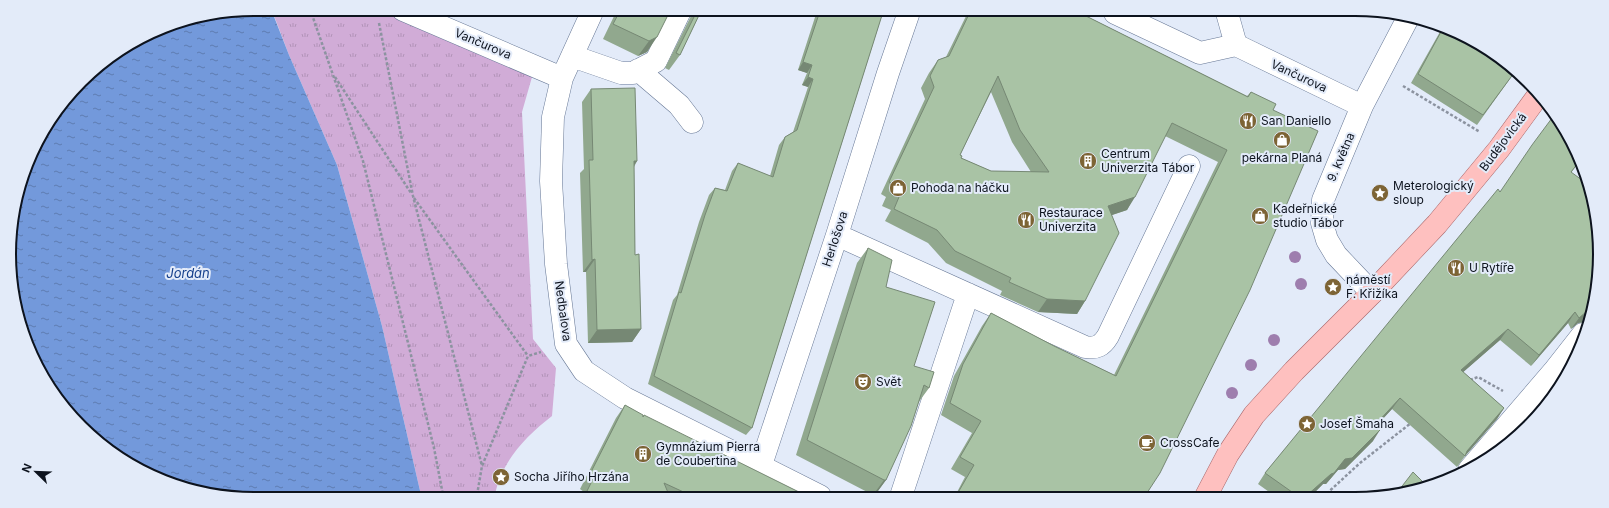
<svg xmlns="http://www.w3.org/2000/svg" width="1609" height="508" viewBox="0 0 1609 508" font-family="Inter,sans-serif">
	<defs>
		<pattern id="park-tufts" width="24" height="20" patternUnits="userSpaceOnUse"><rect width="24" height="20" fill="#d1acd7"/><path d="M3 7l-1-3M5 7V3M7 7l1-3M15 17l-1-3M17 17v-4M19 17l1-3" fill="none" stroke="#b293b8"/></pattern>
		<pattern id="water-ripples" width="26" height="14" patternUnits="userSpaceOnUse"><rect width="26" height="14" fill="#7399db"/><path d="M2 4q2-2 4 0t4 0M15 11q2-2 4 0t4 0" fill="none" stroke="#5d7cb1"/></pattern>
	</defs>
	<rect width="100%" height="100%" fill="#e3ebf9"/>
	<!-- park -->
	<path fill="url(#park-tufts)" d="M282,9L379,10L532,77L522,112L533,339L556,368L552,416C526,436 501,462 495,495H421L382,326L337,165L289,55L273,13Z"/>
	<!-- water -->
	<path fill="url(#water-ripples)" d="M254,9H271L289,55L337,165L382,326L421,495L206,494L118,458L59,403L17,317L11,222L34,145L92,70L160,28Z"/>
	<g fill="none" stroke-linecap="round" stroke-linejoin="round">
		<defs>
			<path id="minor" d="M403,10L562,78
				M593,10L562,78L553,117L551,181L556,264L566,344L584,371L625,398L820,496
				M1115,13L1200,53L1236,45L1362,106
				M1227,13L1236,45
				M572,56L621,73H633L656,61L680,11
				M638,70L679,105L692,122
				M837,235L1085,347C1096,349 1102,346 1108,336L1189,166
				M1372,293L1336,255L1327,240L1322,223L1323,200L1362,106L1409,16
				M761,465L837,235L888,73L909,12
				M1469,470L1554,371L1583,334
				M901,496L968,294"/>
			<path id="major" d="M1206,496L1228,454L1254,415L1294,371L1372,293L1437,224L1499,149L1537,97"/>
		</defs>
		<!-- minor casing -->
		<use href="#minor" stroke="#667795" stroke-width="23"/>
		<!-- major casing -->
		<use href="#major" stroke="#a9686b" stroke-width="23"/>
		<!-- path -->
		<path stroke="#8c93a0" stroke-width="2.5" stroke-dasharray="3 2" stroke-linecap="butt" d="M310,9L363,161L434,448L443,495
			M379,23L413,196L482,466
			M335,77L411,193
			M1403,86L1480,132
			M414,198L528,356
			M1470,380L1478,377L1503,391
			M477,495L482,466L528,356L541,352
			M1323,497L1360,463L1411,423"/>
		<!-- minor -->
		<use href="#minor" stroke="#fff" stroke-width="22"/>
		<!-- major -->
		<use href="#major" stroke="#fec0bf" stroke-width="22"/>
	</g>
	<!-- trees -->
	<g fill="#9e7eae">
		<circle cx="1295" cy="257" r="6"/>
		<circle cx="1301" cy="284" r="6"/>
		<circle cx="1274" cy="340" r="6"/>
		<circle cx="1251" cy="365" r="6"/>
		<circle cx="1232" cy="393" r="6"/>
	</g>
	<!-- wall -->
	<path fill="#91a88e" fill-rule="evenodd" d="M539,10H559L554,17Z
		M617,10L670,11L647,52L638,56L603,39Z
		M692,11H701L680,55L669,70L665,68L691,16Z
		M817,11L883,12L752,428L746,435L648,384L673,300L677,295L699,222L709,195L715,188L725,190L732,171L738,163L770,176L779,145L785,137L793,132L808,87L802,85L807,73L798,70Z
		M968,12H1078L1247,96L1251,92L1273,110L1145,496H955L965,477L951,469L972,433L941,415L954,376L982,326L991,313L1054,346L1114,375L1218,162L1165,136L1127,210L1112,215L1085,301L1077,314L1038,312L1000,295L1002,291L946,263L928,243L885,221L891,210L882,206L886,197L881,194L925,99L921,88L929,73L938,60L946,57ZM991,92L1012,142L1031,172L991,171L961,158L960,155Z
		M1441,30L1491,50L1514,73L1477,125L1411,83Z
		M591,89L637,161L634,167L635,255L641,329L632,342L588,343L586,272H583L580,173L584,169L582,102Z
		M1578,163L1571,173L1584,322L1578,323L1571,329L1568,323L1531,366L1500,340L1463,372L1504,408L1497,419L1465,456L1457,467L1392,409L1376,426L1373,441L1345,469L1338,470L1326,484H1323L1310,497H1276L1258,484L1265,473L1500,191Z
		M868,248L886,287L914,366L929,388L918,403L886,480L875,495H873L796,455L857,263Z
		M625,405L643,416L807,496L582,495L584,492L580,489L616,418Z"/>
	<!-- shaded-wall -->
	<path fill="#768874" d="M657,37L647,52L638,56L649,41Z
		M803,62L812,65L807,73L798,70Z
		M808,77L813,79L808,87L802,85Z
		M634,161H637L628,174Z
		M1135,197L1127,210L1100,219L1108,206Z
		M595,259L586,272H583L592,260Z
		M1047,299L1085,301L1077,314L1038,312Z
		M1592,311L1587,323L1584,322L1578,323L1571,329L1579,318L1586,312Z
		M1575,312L1568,323L1531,366L1539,355Z
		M641,329L632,342L588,343L597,330Z
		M1508,329L1500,340L1453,381L1461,370Z
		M1400,398L1392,409L1367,436L1375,425Z
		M1504,408L1497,419L1465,456L1467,451Z
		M1380,430L1373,441L1345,469L1338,470L1326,484H1323L1310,497H1305L1345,459Z
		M884,480H886L875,495H873Z"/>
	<!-- building -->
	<path fill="#a9c3a5" stroke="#768874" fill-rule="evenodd" d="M620,11H670L657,37L649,41L613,24Z
		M697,11H701L680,55L676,53Z
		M820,11L883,12L752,428L654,376L679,292L681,293L705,215L715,188L727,191L738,163L773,177L785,137L797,130L813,79L808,77L812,65L803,62Z
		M970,12H1078L1248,97L1251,92L1276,104L1273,110L1318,131L1250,290L1160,473L1145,496H956L974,465L960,457L981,421L950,403L963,364L991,313L1054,346L1116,376L1227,150L1172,123L1135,197L1108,206L1119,233L1085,301L1047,299L1009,282L1011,278L955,251L937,230L894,209L899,197L891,193L895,185L889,182L934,87L930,76L938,60L949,56ZM998,76L1020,130L1049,172L991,171L961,158L962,156L960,155Z
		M1442,30L1491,50L1514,73L1483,115L1418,74Z
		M635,88L637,161H634L635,255L639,254L641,329L597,330L595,259L592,260L589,160H593L591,89Z
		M1555,114L1559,118L1576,161L1578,163L1571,172L1586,183L1595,206V302L1592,311L1586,312L1579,318L1575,312L1539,355L1508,329L1461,370L1504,408L1467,451L1465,456L1400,398L1375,425L1380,430L1352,458L1345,459L1334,473L1331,474L1305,497H1299L1265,473L1498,189L1500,192L1532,145Z
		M868,248L892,260L886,287L935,302L914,366L934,372L929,388L924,385L911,426L886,480H884L807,440Z
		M1549,395L1551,396L1517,438L1504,446Z
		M625,405L643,415V417L644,415L807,496L690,495L664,483L669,495H585L593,479L589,476Z
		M1413,472L1426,485L1396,494Z"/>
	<!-- icons -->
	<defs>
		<symbol id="restaurant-disc" viewBox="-11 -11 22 22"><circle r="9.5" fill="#7d6435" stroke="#e3ebf9"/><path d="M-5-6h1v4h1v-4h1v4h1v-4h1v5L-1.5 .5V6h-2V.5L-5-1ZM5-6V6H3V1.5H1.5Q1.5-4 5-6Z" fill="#fff"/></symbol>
		<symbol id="shop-disc" viewBox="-11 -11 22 22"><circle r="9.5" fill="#7d6435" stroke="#e3ebf9"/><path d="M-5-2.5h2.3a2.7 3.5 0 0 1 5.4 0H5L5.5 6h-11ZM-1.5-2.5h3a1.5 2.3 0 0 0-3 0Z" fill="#fff"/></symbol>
		<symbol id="building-disc" viewBox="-11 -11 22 22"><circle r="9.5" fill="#7d6435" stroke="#e3ebf9"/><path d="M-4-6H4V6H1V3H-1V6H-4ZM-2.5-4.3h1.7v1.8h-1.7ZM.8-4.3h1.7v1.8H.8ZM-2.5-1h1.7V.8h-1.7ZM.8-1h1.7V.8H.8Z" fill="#fff"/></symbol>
		<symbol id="sight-disc" viewBox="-11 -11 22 22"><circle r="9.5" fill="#7d6435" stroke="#e3ebf9"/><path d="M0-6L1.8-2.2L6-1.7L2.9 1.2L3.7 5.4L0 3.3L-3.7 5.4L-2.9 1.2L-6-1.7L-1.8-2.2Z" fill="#fff"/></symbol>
		<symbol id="theatre-disc" viewBox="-11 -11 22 22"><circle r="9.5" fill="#7d6435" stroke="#e3ebf9"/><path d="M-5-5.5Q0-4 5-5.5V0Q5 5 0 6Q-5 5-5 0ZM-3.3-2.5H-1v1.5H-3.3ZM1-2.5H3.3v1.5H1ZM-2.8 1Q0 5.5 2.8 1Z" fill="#fff"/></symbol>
		<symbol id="cafe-disc" viewBox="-11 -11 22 22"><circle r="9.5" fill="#7d6435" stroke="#e3ebf9"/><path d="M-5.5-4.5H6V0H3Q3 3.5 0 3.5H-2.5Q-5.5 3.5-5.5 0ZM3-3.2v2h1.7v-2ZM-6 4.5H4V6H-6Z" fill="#fff"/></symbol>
	</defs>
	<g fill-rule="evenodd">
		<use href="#restaurant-disc" x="1238" y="111" width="20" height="20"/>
		<use href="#shop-disc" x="1272" y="130" width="20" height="20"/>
		<use href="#building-disc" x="1078" y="151" width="20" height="20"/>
		<use href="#shop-disc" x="888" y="178" width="20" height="20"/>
		<use href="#sight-disc" x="1370" y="183" width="20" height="20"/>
		<use href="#shop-disc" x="1250" y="206" width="20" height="20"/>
		<use href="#restaurant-disc" x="1016" y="210" width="20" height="20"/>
		<use href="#restaurant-disc" x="1446" y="258" width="20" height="20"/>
		<use href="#sight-disc" x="1323" y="277" width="20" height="20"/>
		<use href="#theatre-disc" x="853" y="372" width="20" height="20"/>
		<use href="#sight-disc" x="1297" y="414" width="20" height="20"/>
		<use href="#cafe-disc" x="1137" y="433" width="20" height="20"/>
		<use href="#building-disc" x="633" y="444" width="20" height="20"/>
		<use href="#sight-disc" x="491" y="467" width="20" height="20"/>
	</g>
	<g text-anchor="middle" stroke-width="4" stroke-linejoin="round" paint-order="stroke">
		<!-- street labels -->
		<g font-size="12" fill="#0d131e" stroke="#e3ebf9">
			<text transform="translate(483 44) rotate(23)" y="4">Vančurova</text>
			<text transform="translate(1299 76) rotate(25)" y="4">Vančurova</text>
			<text transform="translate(1503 142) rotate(-53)" y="4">Budějovická</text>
			<text transform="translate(1341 157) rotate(-67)" y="4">9. května</text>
			<text transform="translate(835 239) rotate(-72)" y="4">Herlošova</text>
			<text transform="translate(563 311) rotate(82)" y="4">Nedbalova</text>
		</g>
		<!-- poi labels -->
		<g font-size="12" fill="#0d131e" stroke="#e3ebf9" text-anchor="start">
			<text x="1261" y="125">San Daniello</text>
			<text x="1101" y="158">Centrum<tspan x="1101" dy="14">Univerzita Tábor</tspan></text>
			<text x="1282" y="162" text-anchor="middle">pekárna Planá</text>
			<text x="1393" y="190">Meterologický<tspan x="1393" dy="14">sloup</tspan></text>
			<text x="911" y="192">Pohoda na háčku</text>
			<text x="1273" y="213">Kadeřnické<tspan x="1273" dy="14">studio Tábor</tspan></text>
			<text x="1039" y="217">Restaurace<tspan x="1039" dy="14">Univerzita</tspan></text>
			<text x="1469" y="272">U Rytíře</text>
			<text x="1346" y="284">náměstí<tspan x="1346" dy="14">F. Křižíka</tspan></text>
			<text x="876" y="386">Svět</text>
			<text x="1320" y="428">Josef Šmaha</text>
			<text x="1160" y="447">CrossCafe</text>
			<text x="656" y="451">Gymnázium Pierra<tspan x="656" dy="14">de Coubertina</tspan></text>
			<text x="514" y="481">Socha Jiřího Hrzána</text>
		</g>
		<!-- water labels -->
		<g font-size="13" font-style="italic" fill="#153f8c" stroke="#e3ebf9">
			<text x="188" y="278">Jordán</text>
		</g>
	</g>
	<!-- crop -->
	<path d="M0 0H1609V508H0ZM254 16H1355A238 238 0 0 1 1593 254V254A238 238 0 0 1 1355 492H254A238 238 0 0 1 16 254V254A238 238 0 0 1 254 16Z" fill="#e3ebf9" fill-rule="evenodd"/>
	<path fill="none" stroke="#0d131e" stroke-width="2" d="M254 16H1355A238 238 0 0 1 1593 254V254A238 238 0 0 1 1355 492H254A238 238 0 0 1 16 254V254A238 238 0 0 1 254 16Z"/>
	<!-- north arrow -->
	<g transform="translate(36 472) rotate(293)" stroke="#e3ebf9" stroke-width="3" paint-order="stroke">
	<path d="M0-3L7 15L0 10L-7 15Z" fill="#0d131e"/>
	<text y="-6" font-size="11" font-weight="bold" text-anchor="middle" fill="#0d131e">N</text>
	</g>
</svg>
